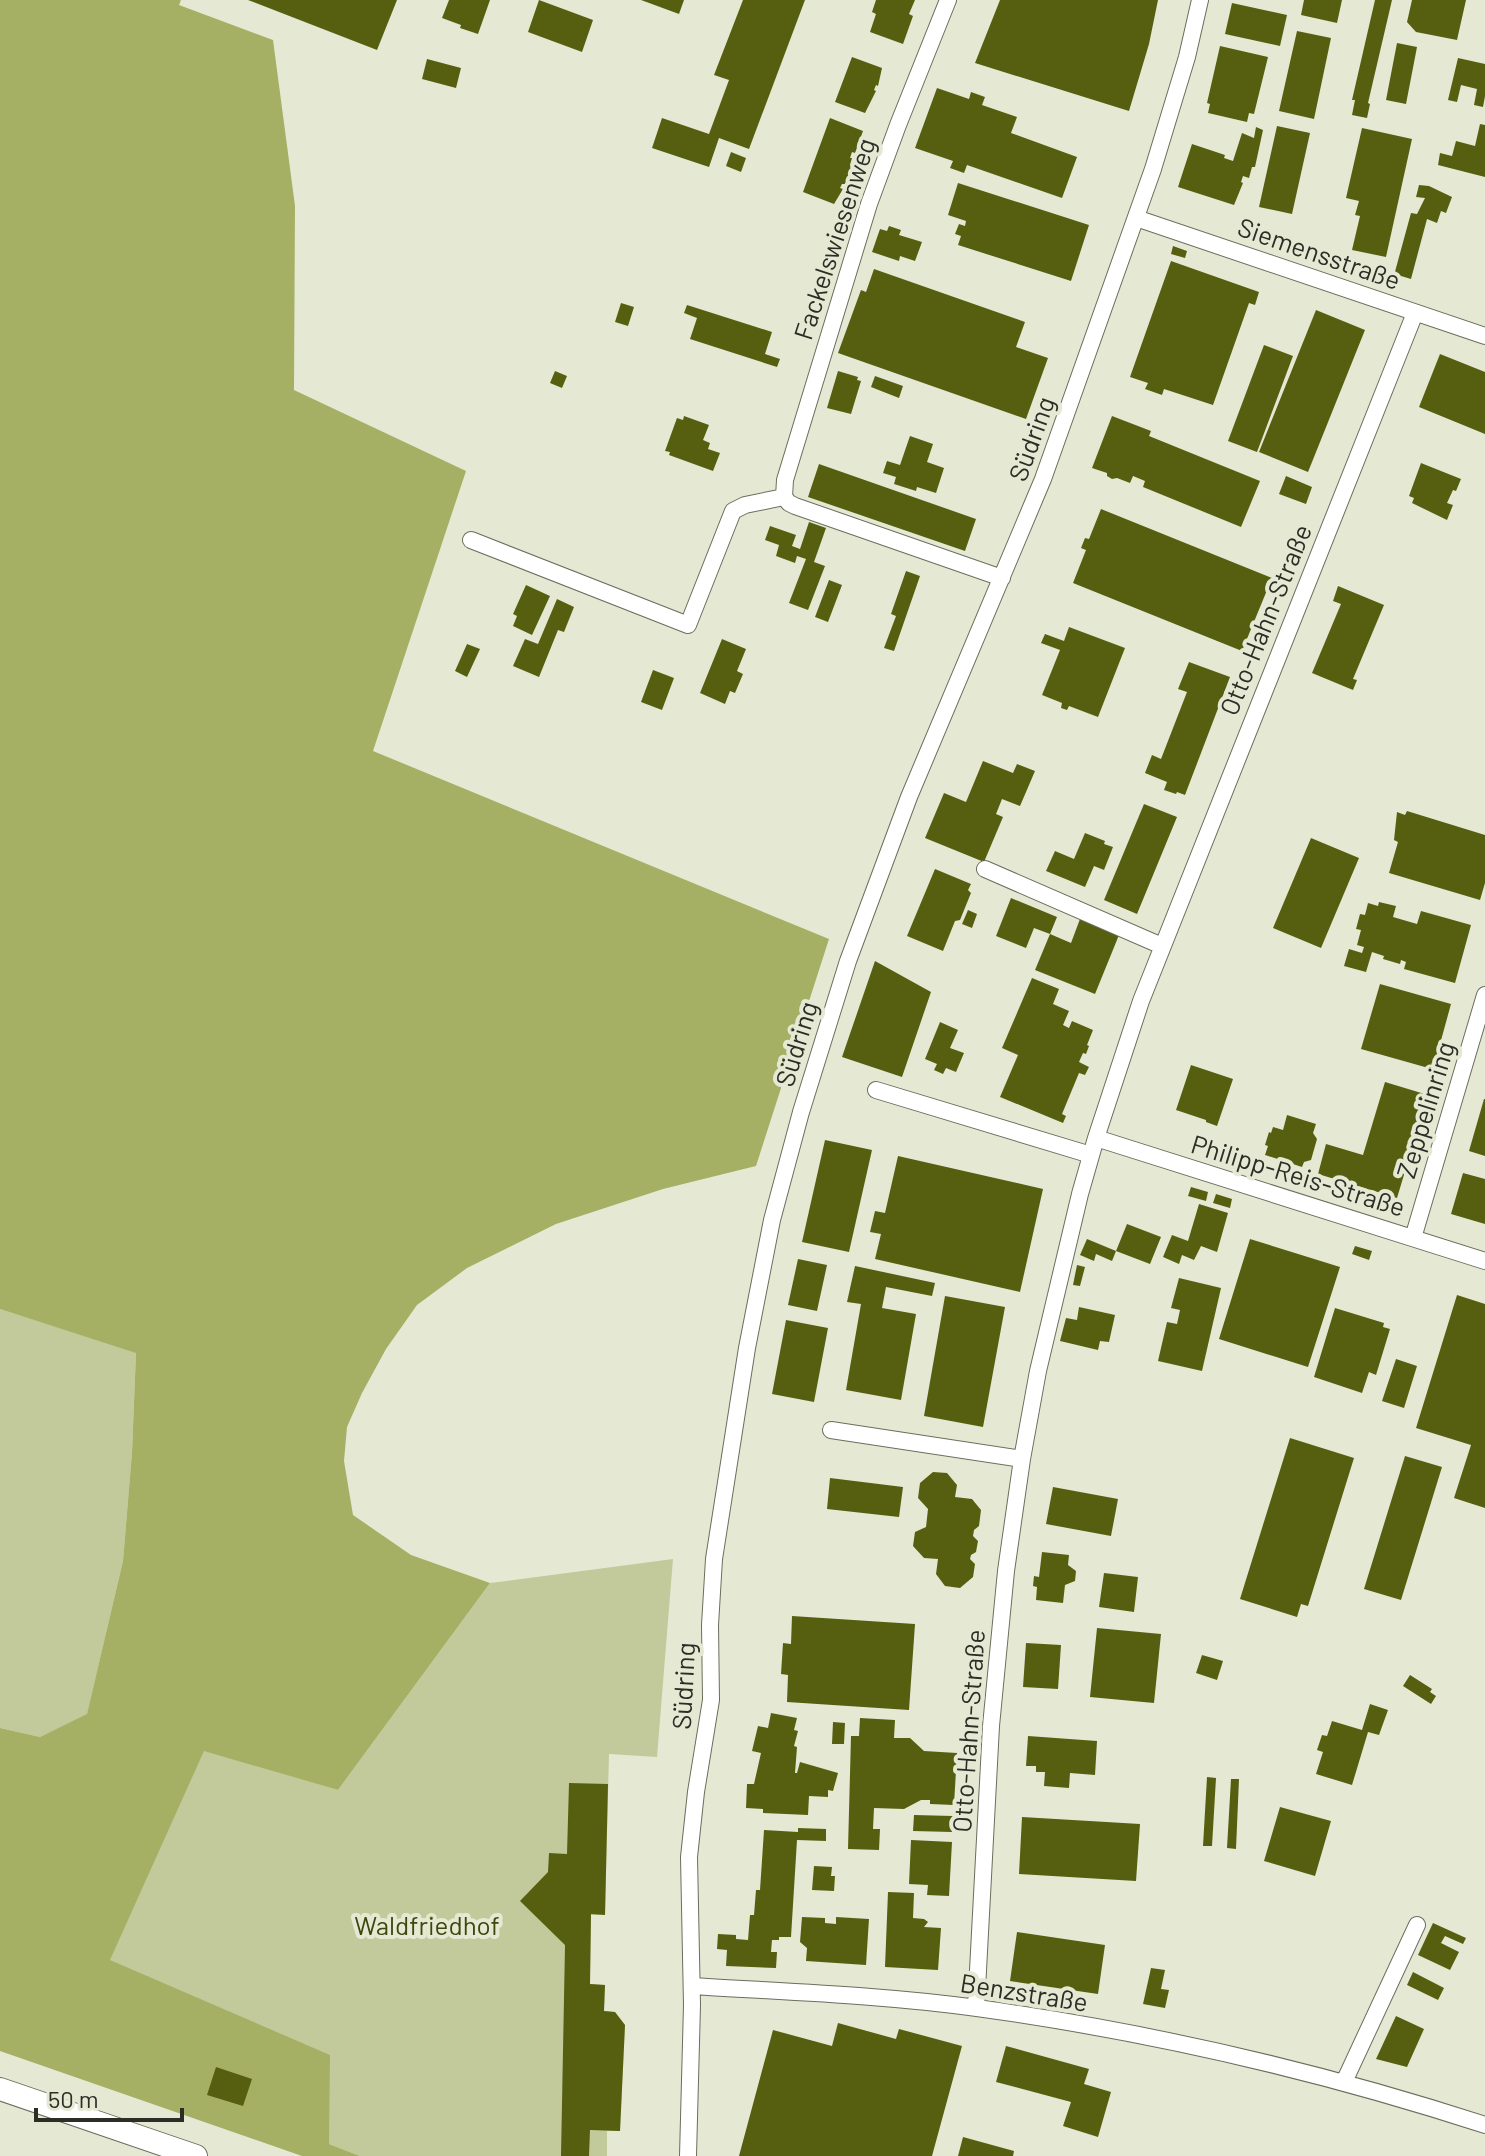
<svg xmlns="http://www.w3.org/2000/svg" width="1485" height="2156" viewBox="0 0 1485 2156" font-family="Barlow,sans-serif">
	<rect width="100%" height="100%" fill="#e5e9d4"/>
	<!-- green -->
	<path fill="#c2ca9b" d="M0,1309L136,1352L132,1452L123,1561L87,1715L40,1737L0,1728Z
		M673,1559L657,1757L609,1754L605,1915H591L590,1984L605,1985L604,2011L615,2012L625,2025L620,2131H607V2156H360L329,2144V2055L109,1961L204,1750L338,1790L490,1583Z"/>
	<!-- forest -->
	<path fill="#a5b065" d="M0,0H181L179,5L273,40L295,206L294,390L466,471L373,751L829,939L756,1166L663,1189L556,1224L467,1268L417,1305L386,1349L362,1393L347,1427L344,1461L353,1515L411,1555L490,1583L338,1790L204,1751L110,1960L330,2055L329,2144L360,2156H302L0,2051V1728L40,1737L87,1714L123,1561L132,1452L136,1353L0,1309Z"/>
	<!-- building -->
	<path fill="#565f0f" d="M248,0H397L377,50Z
		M449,0H490L478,34L460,28L461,25L442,18Z
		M539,0L593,20L582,52L528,32Z
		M641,0H684L679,14Z
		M743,0H805L749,149L719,138L709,167L652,148L662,118L709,134L729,80L714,75Z
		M876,0H915L909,14L913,16L903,44L870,32L876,14L872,12Z
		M1000,0H1158L1149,44L1129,111L975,63Z
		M1304,0H1342L1337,23L1301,15Z
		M1375,0H1392L1368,103L1370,104L1367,118L1352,115L1355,100H1352Z
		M1412,0H1466L1457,40L1416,32L1407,22Z
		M1232,3L1287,15L1280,46L1225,34Z
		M1297,31L1331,38L1314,119L1279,111Z
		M1397,43L1417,47L1406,104L1386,100Z
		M1220,46L1268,57L1254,114L1249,113L1247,122L1208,113L1210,104L1207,103Z
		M852,57L882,68L878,86L876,85L874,90L876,91L865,113L835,102Z
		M1458,58L1485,64V96L1483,107L1474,105L1477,89L1461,85L1457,102L1448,100Z
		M427,59L461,68L456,88L422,79Z
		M937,88L969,99L971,92L985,97L982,105L1017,117L1011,133L1077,157L1062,198L967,165L964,173L950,168L953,161L915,148Z
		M830,118L863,131L855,153L852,152L850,158H852L850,165L852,166L845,184H842L840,188L843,189L834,204L803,192Z
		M1480,124L1485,125V177L1438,165L1440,153L1452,156L1456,141L1475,146Z
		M1277,126L1310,133L1292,214L1259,207Z
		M1256,127L1263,130L1255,167H1252L1249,178L1243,176L1241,182L1243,183L1234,205L1178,187L1192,144L1225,155L1224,158L1233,161L1242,133L1254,138Z
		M1362,128L1412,139L1386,257L1352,250L1360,216L1355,215L1359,201L1346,198Z
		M731,152L746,158L741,172L726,166Z
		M958,183L1089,225L1071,281L958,245L961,236L955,234L959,224L965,226L966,221L948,215Z
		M1419,185L1429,186L1452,197L1446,213L1441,211L1437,223L1427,219L1411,279L1401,276L1400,280L1393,279L1411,213L1417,214L1425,198L1416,197Z
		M889,226L901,230L899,235L922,242L915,261L900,256L899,261L872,252L880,229L887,231Z
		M1173,246L1187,251L1185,258L1171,254Z
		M1171,261L1259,292L1255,305L1249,303L1213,405L1164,389L1162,395L1145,389L1148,383L1130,377Z
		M874,269L1025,322L1016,347L1048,358L1026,419L838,353L861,290L866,292Z
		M621,303L634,307L628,326L615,322Z
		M687,305L772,332L765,354L780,359L777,367L690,339L697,318L684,313Z
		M1316,310L1365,330L1308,472L1259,452Z
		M1264,345L1293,356L1257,452L1228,441Z
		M1440,354L1485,372V434L1419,407Z
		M555,371L567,376L562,388L550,383Z
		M838,371L858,377L857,380L861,381L851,414L827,408Z
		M875,376L903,386L899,398L871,387Z
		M684,416L709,425L703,440L710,443L708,449L720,453L713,471L669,455L670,452L665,451L677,418L683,420Z
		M1112,416L1151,431L1149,436L1260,481L1241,527L1143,487L1145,481L1133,476L1130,483L1117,478L1112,479L1107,476V473L1092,468Z
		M910,436L933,444L927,462L944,468L936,493L917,487L916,491L894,484L896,477L883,473L887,461L900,465Z
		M1421,463L1461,479L1456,491L1453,490L1447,503L1453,505L1447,520L1412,503L1414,498L1409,496Z
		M819,464L976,519L965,551L808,497Z
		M1286,476L1312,487L1306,504L1279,494Z
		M1101,509L1272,578L1242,651L1073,583L1086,550L1081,548L1085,538L1089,539Z
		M809,522L826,528L814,562L825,566L808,610L789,603L806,559L797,556L795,563L776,556L779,545L765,540L770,526L796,535L792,546L800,549Z
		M906,571L920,576L894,651L884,648L896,616L891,614Z
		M829,580L842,585L828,622L815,617Z
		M526,585L550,596L532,635L513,626L517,616L513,614Z
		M1338,586L1384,605L1353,679L1357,680L1353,690L1312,673L1341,604L1333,601Z
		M557,599L574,607L564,632L558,630L539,677L513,666L525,639L538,644Z
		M1069,627L1125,648L1098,717L1069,706L1067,710L1061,708L1062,703L1042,695L1060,650L1041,643L1045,634L1064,641Z
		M722,639L746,649L737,671L743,674L735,693L730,691L725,704L700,693Z
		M467,644L480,649L467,677L455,671Z
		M1189,662L1230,677L1185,795L1177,792L1176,794L1164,790L1167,782L1145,773L1152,755L1161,759L1187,692L1178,689Z
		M653,670L674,678L662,710L641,702Z
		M983,761L1013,773L1017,764L1035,771L1020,806L1002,799L996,814L1003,817L984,862L925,838L944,793L966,802Z
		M1144,804L1177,817L1137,914L1104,900Z
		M1407,811L1485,835V883L1480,900L1389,873L1398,842L1394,840L1397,812L1405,815Z
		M1085,833L1105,841L1104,844L1113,847L1104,870L1094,866L1085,887L1046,871L1055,851L1074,859Z
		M1311,838L1359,858L1321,948L1273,928Z
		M935,869L971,884L968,890L971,893L960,920L955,921L943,951L907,936Z
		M1011,898L1057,917L1050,934L1034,928L1026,948L996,936Z
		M1379,902L1396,906L1393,917L1417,924L1421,911L1471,925L1455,983L1404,969L1406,962L1401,960L1400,964L1383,959L1384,956L1372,952L1366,972L1344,966L1349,949L1362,953L1364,947L1357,945L1361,930L1356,929L1360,914L1365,915L1368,903L1378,906Z
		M968,910L977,914L972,928L962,924Z
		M1080,919L1119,935L1095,994L1035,970L1050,934L1071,943Z
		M875,961L931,992L902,1077L842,1057Z
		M1032,978L1059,989L1053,1004L1069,1011L1063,1025L1069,1028L1072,1021L1093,1030L1087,1045L1089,1046L1086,1054L1083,1053L1079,1062L1089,1067L1085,1075L1079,1073L1062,1114L1066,1116L1063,1123L1000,1097L1018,1055L1002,1048Z
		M1380,984L1451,1004L1440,1044L1445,1045L1442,1056L1436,1055L1432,1069L1361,1049Z
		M940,1022L958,1030L950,1048L964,1053L956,1072L946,1068L943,1074L934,1070L937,1064L925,1059Z
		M1191,1065L1233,1079L1217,1126L1206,1122V1120L1176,1110Z
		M1385,1082L1428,1095L1397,1198L1318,1174L1326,1144L1363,1155Z
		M1484,1099H1485V1156L1469,1151Z
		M1287,1115L1316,1124L1313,1133L1317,1139L1311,1160L1304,1162L1302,1167L1265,1155L1268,1146L1265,1145L1269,1132L1271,1133L1273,1127L1283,1130Z
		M825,1140L872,1150L849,1252L802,1242Z
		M898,1156L1043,1189L1020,1292L875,1259L881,1234L870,1232L875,1211L885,1213Z
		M1463,1173L1485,1179V1224L1451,1214Z
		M1191,1187L1208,1192L1206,1201L1188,1196Z
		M1216,1194L1232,1199L1230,1208L1213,1203Z
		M1199,1204L1228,1213L1217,1252L1201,1246L1194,1260L1182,1255L1179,1264L1163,1257L1172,1235L1188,1241Z
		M1127,1224L1161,1237L1150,1264L1116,1251Z
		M1087,1239L1116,1251L1112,1261L1096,1254L1094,1261L1080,1255Z
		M1250,1239L1340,1267L1308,1367L1219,1339Z
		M1355,1246L1372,1251L1369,1260L1352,1254Z
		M798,1259L827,1265L817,1311L788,1305Z
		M1077,1265L1085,1267L1080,1286L1073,1285Z
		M855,1266L935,1283L932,1296L886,1287L882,1308L916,1314L901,1400L846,1390L861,1304L847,1302Z
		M1179,1278L1221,1288L1202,1371L1158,1361L1167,1322L1177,1324L1180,1310L1171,1308Z
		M1457,1295L1485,1304V1508L1454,1498L1471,1445L1416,1428Z
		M945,1296L1005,1307L983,1427L924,1416Z
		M1079,1307L1115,1315L1109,1342L1100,1341L1098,1350L1060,1341L1066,1318L1077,1320Z
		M1335,1308L1384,1323L1383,1327L1390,1329L1376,1375L1369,1372L1362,1393L1314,1377Z
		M786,1320L828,1328L814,1402L772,1394Z
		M1396,1359L1417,1366L1404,1408L1382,1401Z
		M1290,1438L1354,1458L1308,1606L1301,1604L1297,1617L1240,1599Z
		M1405,1456L1442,1467L1401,1600L1364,1589Z
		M933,1472L947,1473L957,1485L955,1497L972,1499L981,1510L979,1526L974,1530L973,1536L978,1541L976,1552L971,1555L970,1559L975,1564L973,1577L960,1588L945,1586L936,1574L938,1559L924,1558L913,1546L915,1532L926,1527L928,1509L918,1498L920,1483Z
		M830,1478L903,1487L899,1517L827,1509Z
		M1053,1487L1118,1499L1111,1536L1046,1524Z
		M1042,1552L1069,1555L1068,1565L1076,1571L1075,1581L1065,1585L1063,1603L1036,1600L1037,1587L1033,1586L1034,1576L1039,1577Z
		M1104,1573L1138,1577L1134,1612L1099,1607Z
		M792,1616L915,1624L909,1710L787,1702L788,1675L781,1674L783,1643L791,1644Z
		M1097,1628L1161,1634L1154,1703L1090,1697Z
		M1026,1643L1061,1645L1058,1689L1023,1687Z
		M1202,1655L1223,1661L1217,1680L1196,1673Z
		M1410,1675L1432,1689L1430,1692L1436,1696L1431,1704L1403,1686Z
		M1370,1704L1388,1710L1379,1735L1368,1732L1352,1785L1316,1774L1323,1752L1317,1750L1322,1735L1327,1736L1332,1721L1362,1730Z
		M771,1713L797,1718L794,1730L798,1731L794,1746L797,1747L795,1773H797L800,1762L838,1773L833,1791L828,1790V1797L809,1796L808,1815L763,1813V1809L746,1808L747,1784H754L761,1753L752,1751L758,1726L768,1728Z
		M860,1718L895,1720L894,1738H910L924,1751L957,1753L954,1805L930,1804V1800H921L904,1809L874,1808L873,1829H880L879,1850L848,1849L851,1736H859Z
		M833,1722L845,1723L844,1744H832Z
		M1028,1736L1097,1741L1095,1775L1070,1773L1069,1788L1044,1786L1045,1772H1036V1766H1026Z
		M1207,1777L1216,1778L1212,1846H1203Z
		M1231,1779H1239L1236,1849L1227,1848Z
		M569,1783L608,1784L605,1915L591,1914L590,1984L605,1985L604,2011L615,2012L625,2025L620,2131L590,2130L589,2156H561L565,1945L520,1901L548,1872L549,1853L567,1854Z
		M1280,1807L1331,1821L1315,1876L1264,1861Z
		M914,1815L953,1816L952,1832L913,1831Z
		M1022,1817L1140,1824L1136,1881L1019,1874Z
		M798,1828L826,1829V1841L797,1840L791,1937H779V1940H772L771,1952H777L776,1968L726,1966L727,1950L717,1949L718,1934L736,1935V1939L748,1940L750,1915H754L756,1890H760L764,1830L798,1832Z
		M911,1840L952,1842L949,1896L927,1895L928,1885L909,1884Z
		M814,1866L832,1867L831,1876H835L834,1891L812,1890Z
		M888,1892L914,1893L913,1918L924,1919L928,1922L924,1927L941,1928L938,1970L885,1967Z
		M802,1917L825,1918V1923L836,1924V1917L869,1919L866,1965L806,1961L807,1948L800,1942Z
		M1433,1923L1466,1938L1463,1944L1445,1936L1441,1943L1459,1952L1450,1970L1418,1955Z
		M1017,1932L1105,1945L1098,1994L1010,1981Z
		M1151,1968L1165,1970L1161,1989L1169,1990L1165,2008L1143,2004Z
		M1413,1972L1444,1988L1438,2000L1407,1985Z
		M1396,2016L1424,2029L1407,2067L1376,2059Z
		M838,2023L896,2039L899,2029L962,2046L932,2156H739L773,2030L832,2046Z
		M1006,2046L1089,2069L1084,2084L1111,2092L1098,2137L1063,2126L1071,2102L996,2082Z
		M216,2067L252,2079L243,2106L207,2095Z
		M963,2137L1014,2151L1013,2156H958Z"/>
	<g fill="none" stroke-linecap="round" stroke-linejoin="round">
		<defs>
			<path id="street" d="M948,0L898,125L869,204L785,480L784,497L789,503L795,506L1002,578
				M1136,218L1485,336
				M471,540L688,625L733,511L745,505L784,497
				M985,869L1162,946
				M876,1090L1091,1155
				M1096,1138L1485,1261
				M1413,1238L1485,995
				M831,1430L1022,1459
				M692,1986C787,1992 883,1995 977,2008C1150,2032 1319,2071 1485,2125
				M976,2008L991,1726L1006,1571L1022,1459L1038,1371L1080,1194L1096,1138L1141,1001L1415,313
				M1344,2082L1417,1925
				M688,2156L692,2005L689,1857L696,1792L711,1700L710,1625L714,1559L747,1348L772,1220L801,1112L848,961L909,797L1043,479L1153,169L1187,57L1200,0"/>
			<path id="secondary" d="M0,2089L196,2156"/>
		</defs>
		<!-- street casing -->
		<use href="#street" stroke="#6a6e5c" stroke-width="18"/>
		<!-- secondary casing -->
		<use href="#secondary" stroke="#6a6e5c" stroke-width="24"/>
		<!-- street -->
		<use href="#street" stroke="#fff" stroke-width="16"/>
		<!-- secondary -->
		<use href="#secondary" stroke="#fff" stroke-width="22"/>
	</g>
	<g text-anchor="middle" stroke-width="8" stroke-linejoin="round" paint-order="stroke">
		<!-- street labels -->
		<g font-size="26" fill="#2c2e26" stroke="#e5e9d4">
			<text transform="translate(835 239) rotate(-72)" y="9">Fackelswiesenweg</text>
			<text transform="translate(1319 254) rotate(19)" y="9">Siemensstraße</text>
			<text transform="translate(1032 439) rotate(-70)" y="9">Südring</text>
			<text transform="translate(1266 620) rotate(-68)" y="9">Otto-Hahn-Straße</text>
			<text transform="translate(797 1044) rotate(-73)" y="9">Südring</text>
			<text transform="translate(1426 1110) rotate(-73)" y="9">Zeppelinring</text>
			<text transform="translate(1298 1176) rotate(17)" y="9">Philipp-Reis-Straße</text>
			<text transform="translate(684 1686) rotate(-87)" y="9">Südring</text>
			<text transform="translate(969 1731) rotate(-86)" y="9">Otto-Hahn-Straße</text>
			<text transform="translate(1024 1993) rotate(9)" y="9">Benzstraße</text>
		</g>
		<!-- park labels -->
		<g font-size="26" fill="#3f460c" stroke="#e5e9d4">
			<text x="427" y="1935">Waldfriedhof</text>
		</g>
	</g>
	<!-- scale -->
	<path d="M36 2108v12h146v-12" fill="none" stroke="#2c2e26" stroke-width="4"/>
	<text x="48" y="2108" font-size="24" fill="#2c2e26" stroke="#e5e9d4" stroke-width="6" paint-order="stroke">50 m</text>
</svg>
